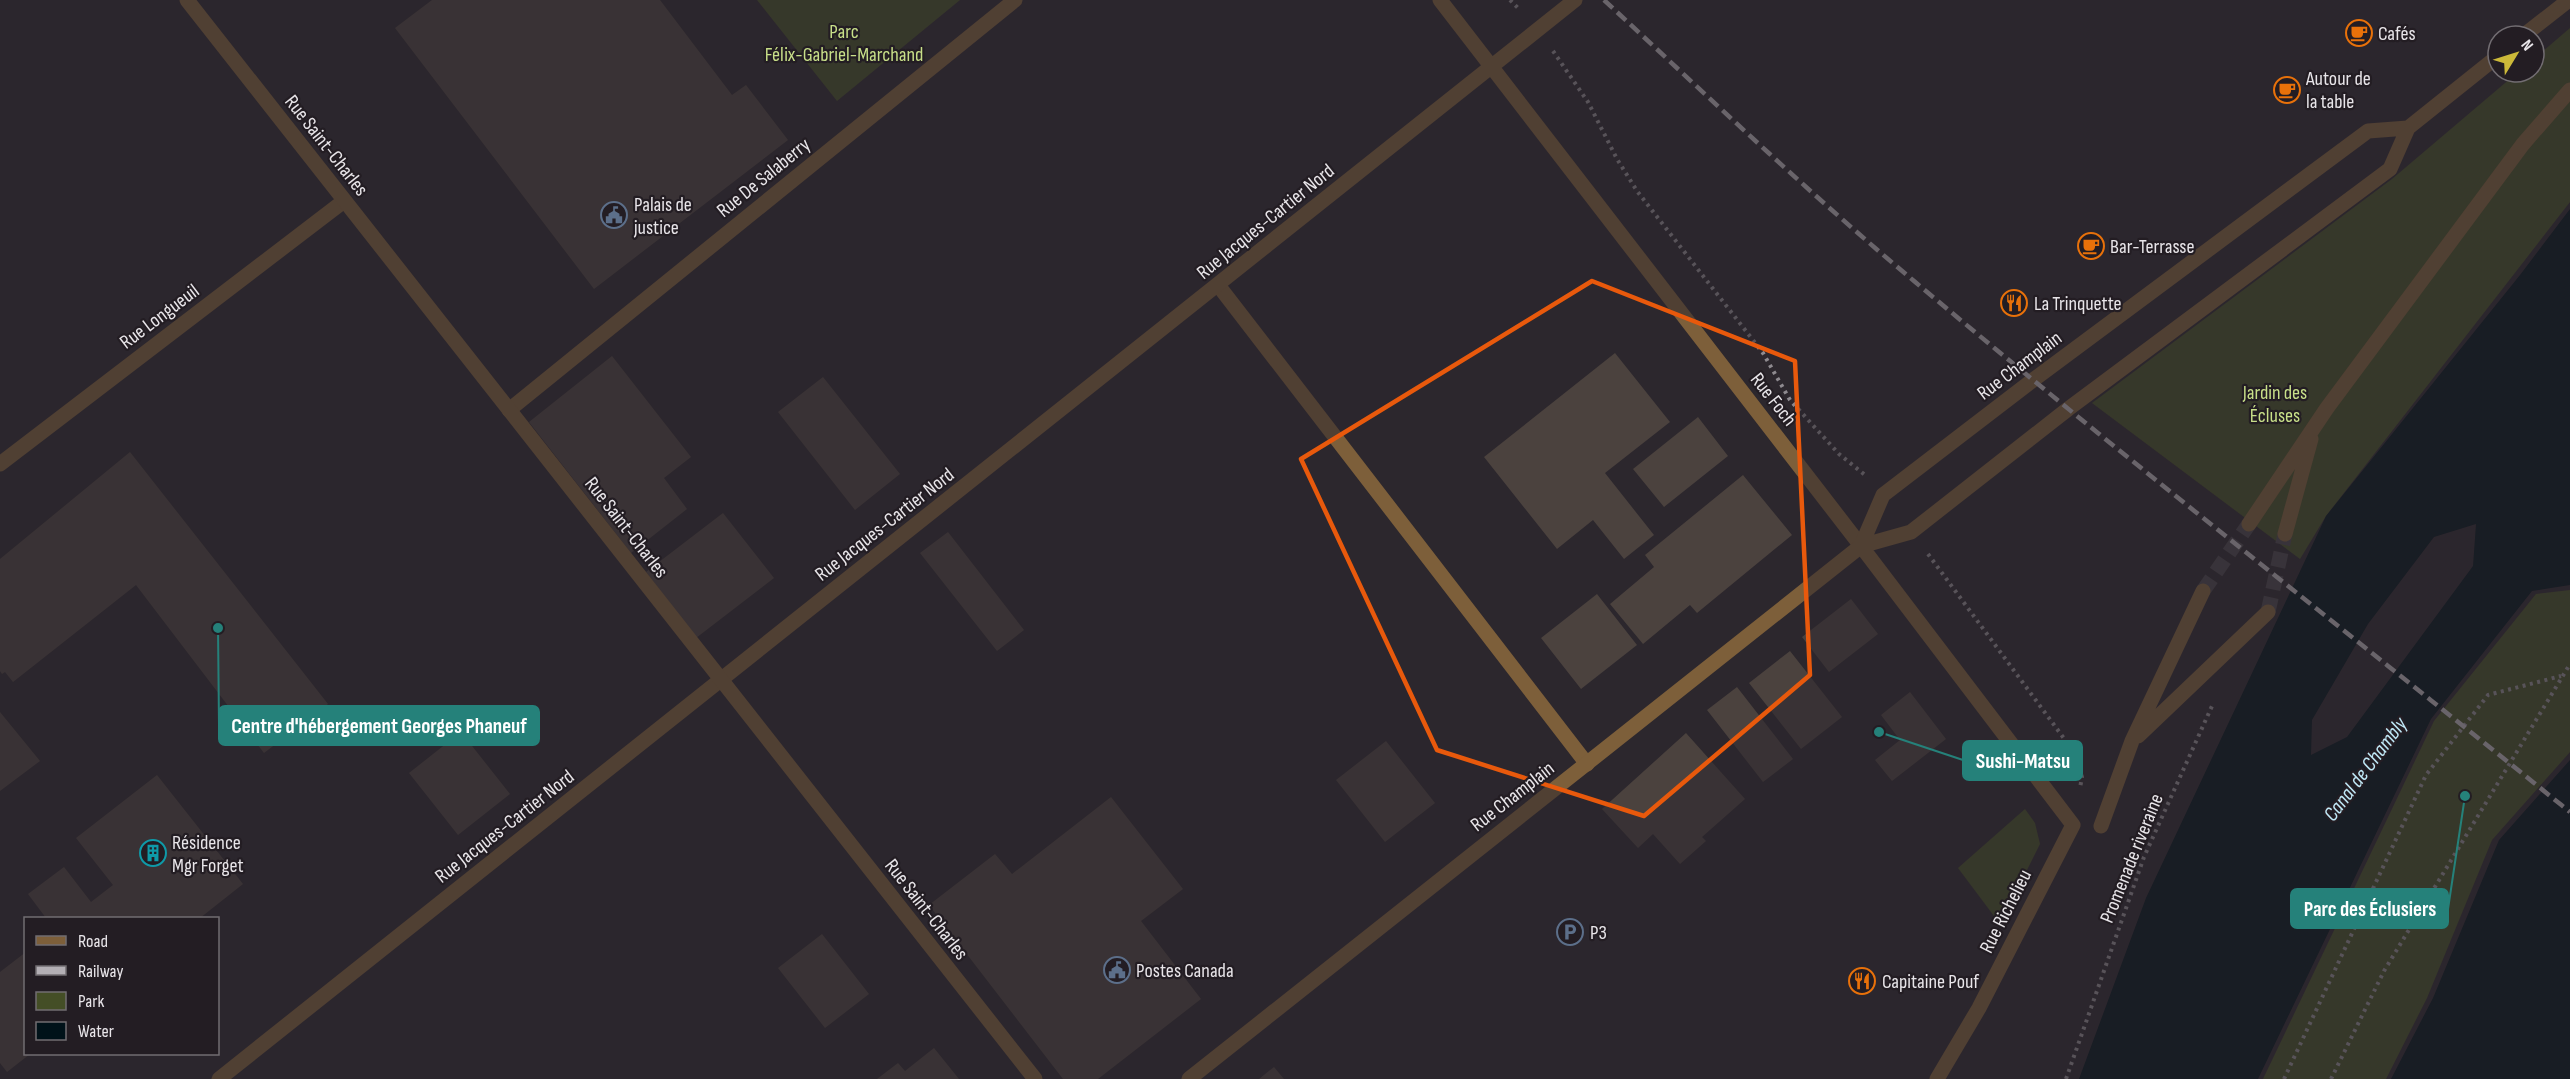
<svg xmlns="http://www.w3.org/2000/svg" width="2570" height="1079" viewBox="0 0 2570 1079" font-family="'Sofia Sans Condensed',sans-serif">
	<rect width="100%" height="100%" fill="#2c272d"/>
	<!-- green -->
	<path fill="#444e26" d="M757,0H960L837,101Z
		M2570,28V202L2326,516L2300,559L2092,403L2392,179L2518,72H2534V59Z
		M2570,590V752L2492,840L2427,998L2386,1079H2263L2434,721L2536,594Z
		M2025,809L2035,823L2040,844L2000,924L1958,868Z"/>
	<!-- water -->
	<path fill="#001219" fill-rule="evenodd" d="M2570,209V585L2532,591L2431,719L2258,1079H2079L2146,898L2326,516L2520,275ZM2476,524L2473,566L2347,737L2311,755L2312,720L2368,624L2434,537Z
		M2570,760V1079H2391L2433,998L2499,840Z"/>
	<!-- building -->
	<path fill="#4b423e" d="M432,0H660L732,95L746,85L788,140L594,289L395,28Z
		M1615,353L1670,422L1605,473L1654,535L1624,559L1593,520L1557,549L1484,457Z
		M612,356L691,457L664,478L687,509L631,553L529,422Z
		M823,377L900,474L855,510L778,412Z
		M1698,417L1728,456L1664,507L1633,469Z
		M130,452L328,704L264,753L136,585L13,682L5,672L2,674L0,671V559Z
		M1743,475L1792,535L1697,613L1690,605L1643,644L1610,604L1654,567L1645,555Z
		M723,513L774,578L696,638L646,572Z
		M948,532L1024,630L997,651L920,553Z
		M1597,594L1637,645L1581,689L1541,638Z
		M1851,599L1878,634L1829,672L1802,637Z
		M1790,651L1842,717L1801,749L1749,683Z
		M1737,687L1793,759L1763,782L1707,710Z
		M1910,692L1946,739L1892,781L1875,760L1900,740L1881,715Z
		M0,712L40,761L0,791Z
		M461,732L510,794L458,835L409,773Z
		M1686,733L1745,799L1702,837L1706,841L1680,864L1653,834L1638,848L1602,809Z
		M1386,741L1435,803L1385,842L1336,780Z
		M157,775L243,884L200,918H46L28,894L64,867L91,902L113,885L76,838Z
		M1111,797L1183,889L1141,921L1201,999L1098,1079H1063L929,905L995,854L1012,874Z
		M822,934L869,994L825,1028L778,968Z
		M26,952V1054H30L7,1072L0,1063V972Z
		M934,1048L959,1079H877L898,1063L905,1071Z
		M1274,1067L1284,1079H1259Z"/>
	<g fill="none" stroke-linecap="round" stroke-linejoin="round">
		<!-- pedestrian-tunnel -->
		<path stroke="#484449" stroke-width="15" stroke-dasharray="15 8" stroke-linecap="butt" d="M2203,591L2249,524
			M2268,612L2285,534"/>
		<!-- path -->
		<path stroke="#8e8a8f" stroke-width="4" stroke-dasharray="3 4.5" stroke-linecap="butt" d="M1510,0L1520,10
			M1553,51L1588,102L1617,159L1637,191L1763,353L1790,400L1839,454L1865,475
			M1928,554L2074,752L2082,777L2080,788
			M2066,1079L2144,857L2212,706
			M2284,1079L2426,775L2488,695L2561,676
			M2331,1079L2384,971L2570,664"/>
		<!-- service -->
		<path stroke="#7d5f3a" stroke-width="15" d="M1218,285L1587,764"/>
		<!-- pedestrian -->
		<path stroke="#7d5f3a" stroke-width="15" d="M2249,524L2327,408L2523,144L2570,90
			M2285,534L2311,439
			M2138,736L2268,612
			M2101,826L2132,741L2203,591"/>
		<!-- minor -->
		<path stroke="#7d5f3a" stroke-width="15" d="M1440,0L1861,546
			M509,410L1015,0
			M0,464L344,201
			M219,1079L1575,0"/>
		<!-- tertiary -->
		<path stroke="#7d5f3a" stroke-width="15" d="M187,0L1035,1079
			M2523,36L2569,0
			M1861,546L1883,495L2033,380L2368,131L2408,128
			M1861,546L2073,825L1979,1008L1937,1079
			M1189,1079L1861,546L1911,532L2068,409L2390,169L2408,128L2498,56"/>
		<!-- rail -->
		<path stroke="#b3afb4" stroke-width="4.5" stroke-dasharray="12 6" stroke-linecap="butt" d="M1604,0C1700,89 1795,180 1895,265C2116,452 2345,630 2570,812"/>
	</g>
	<!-- marked area -->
	<path d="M0 0H2570V1079H0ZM1592,281L1795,361L1810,675L1644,816L1437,750L1301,459Z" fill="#2c272d" fill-opacity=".55" fill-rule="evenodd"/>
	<path fill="none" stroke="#e8590c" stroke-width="4.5" stroke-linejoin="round" d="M1592,281L1795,361L1810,675L1644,816L1437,750L1301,459Z"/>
	<!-- icons -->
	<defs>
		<symbol id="cafe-ring" viewBox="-11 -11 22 22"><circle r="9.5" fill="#231d23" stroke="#e8710a" stroke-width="1.5"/><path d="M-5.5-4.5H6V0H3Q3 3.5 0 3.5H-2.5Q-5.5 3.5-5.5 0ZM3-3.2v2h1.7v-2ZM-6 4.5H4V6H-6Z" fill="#e8710a"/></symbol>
		<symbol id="civic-ring" viewBox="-11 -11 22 22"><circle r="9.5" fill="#231d23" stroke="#5c6f8a" stroke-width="1.5"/><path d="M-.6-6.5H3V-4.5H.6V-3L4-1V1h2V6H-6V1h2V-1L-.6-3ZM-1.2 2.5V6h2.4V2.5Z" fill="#5c6f8a"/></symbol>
		<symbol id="restaurant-ring" viewBox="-11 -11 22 22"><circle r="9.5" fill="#231d23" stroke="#e8710a" stroke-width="1.5"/><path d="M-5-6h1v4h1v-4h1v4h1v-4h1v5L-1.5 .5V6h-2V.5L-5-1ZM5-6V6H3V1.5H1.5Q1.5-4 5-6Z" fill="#e8710a"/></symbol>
		<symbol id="building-ring" viewBox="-11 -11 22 22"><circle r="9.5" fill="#231d23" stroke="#0f9aa8" stroke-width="1.5"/><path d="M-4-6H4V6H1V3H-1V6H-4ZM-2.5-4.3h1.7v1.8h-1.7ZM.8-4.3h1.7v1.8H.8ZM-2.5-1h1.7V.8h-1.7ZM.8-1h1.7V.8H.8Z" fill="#0f9aa8"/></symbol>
		<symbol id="parking-ring" viewBox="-11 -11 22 22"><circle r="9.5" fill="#231d23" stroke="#5c6f8a" stroke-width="1.5"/><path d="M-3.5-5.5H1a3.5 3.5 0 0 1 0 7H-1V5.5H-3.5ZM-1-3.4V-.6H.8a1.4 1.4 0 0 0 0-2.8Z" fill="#5c6f8a"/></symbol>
	</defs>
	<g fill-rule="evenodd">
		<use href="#cafe-ring" x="2344" y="18" width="30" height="30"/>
		<use href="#cafe-ring" x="2272" y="75" width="30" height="30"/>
		<use href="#civic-ring" x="599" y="200" width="30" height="30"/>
		<use href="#cafe-ring" x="2076" y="231" width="30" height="30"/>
		<use href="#restaurant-ring" x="1999" y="288" width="30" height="30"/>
		<use href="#building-ring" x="138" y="838" width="30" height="30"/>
		<use href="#parking-ring" x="1555" y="917" width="30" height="30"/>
		<use href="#civic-ring" x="1102" y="955" width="30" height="30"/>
		<use href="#restaurant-ring" x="1847" y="966" width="30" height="30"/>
	</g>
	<g text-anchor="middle" stroke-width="4.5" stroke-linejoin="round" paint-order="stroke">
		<!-- park labels -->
		<g font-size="20" fill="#c8df89" stroke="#231d23">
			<text x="844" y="38">Parc<tspan x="844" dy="23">Félix-Gabriel-Marchand</tspan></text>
			<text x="2275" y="399">Jardin des<tspan x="2275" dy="23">Écluses</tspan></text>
		</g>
		<!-- poi labels -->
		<g font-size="20" fill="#e8e5e9" stroke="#231d23" text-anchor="start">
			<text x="2378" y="40">Cafés</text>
			<text x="2306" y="85">Autour de<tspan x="2306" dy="23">la table</tspan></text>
			<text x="634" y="211">Palais de<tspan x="634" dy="23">justice</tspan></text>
			<text x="2110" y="253">Bar-Terrasse</text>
			<text x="2034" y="310">La Trinquette</text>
			<text x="172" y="849">Résidence<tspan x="172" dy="23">Mgr Forget</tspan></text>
			<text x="1590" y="939">P3</text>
			<text x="1136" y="977">Postes Canada</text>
			<text x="1882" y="988">Capitaine Pouf</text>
		</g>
		<!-- street labels -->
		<g font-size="20" fill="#e8e5e9" stroke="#231d23">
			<text transform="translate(327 145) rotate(52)" y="7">Rue Saint-Charles</text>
			<text transform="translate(763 177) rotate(-39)" y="7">Rue De Salaberry</text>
			<text transform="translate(1265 221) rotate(-39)" y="7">Rue Jacques-Cartier Nord</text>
			<text transform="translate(159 316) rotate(-37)" y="7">Rue Longueuil</text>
			<text transform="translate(2019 365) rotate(-37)" y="7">Rue Champlain</text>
			<text transform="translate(1774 399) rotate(52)" y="7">Rue Foch</text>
			<text transform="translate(884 524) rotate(-38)" y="7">Rue Jacques-Cartier Nord</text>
			<text transform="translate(627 527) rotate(52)" y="7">Rue Saint-Charles</text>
			<text transform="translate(1512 796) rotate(-38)" y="7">Rue Champlain</text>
			<text transform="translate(504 826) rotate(-38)" y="7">Rue Jacques-Cartier Nord</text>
			<text transform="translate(2131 858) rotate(-68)" y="7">Promenade riveraine</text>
			<text transform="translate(927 909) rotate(52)" y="7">Rue Saint-Charles</text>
			<text transform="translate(2005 911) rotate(-63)" y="7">Rue Richelieu</text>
		</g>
		<!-- water labels -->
		<g font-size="21" font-style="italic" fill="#c0e8f6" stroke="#231d23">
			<text transform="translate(2365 769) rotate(-53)" y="7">Canal de Chambly</text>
		</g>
	</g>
	<!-- callouts -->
	<path fill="none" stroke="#25817a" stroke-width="2" d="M218 628L219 725M1879 732L1963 760M2465 796L2448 909"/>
	<g fill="#25817a" stroke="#231d23" stroke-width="2">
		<circle cx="218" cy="628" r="6"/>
		<circle cx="1879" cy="732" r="6"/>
		<circle cx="2465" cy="796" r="6"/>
	</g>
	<g fill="#25817a" stroke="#25817a" stroke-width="2">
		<rect x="219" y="706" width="320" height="39" rx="6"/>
		<rect x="1963" y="741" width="119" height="39" rx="6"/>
		<rect x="2291" y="889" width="157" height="39" rx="6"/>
	</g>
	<g font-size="21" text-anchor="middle" font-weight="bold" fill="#fff">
		<text x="379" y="733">Centre d'hébergement Georges Phaneuf</text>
		<text x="2023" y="768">Sushi-Matsu</text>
		<text x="2370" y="916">Parc des Éclusiers</text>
	</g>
	<!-- legend -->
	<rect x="24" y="917" width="195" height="138" fill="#231d23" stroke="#726d72" stroke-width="1.5"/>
	<rect x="36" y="936" width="30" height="9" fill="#7d5f3a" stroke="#726d72" stroke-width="1.5"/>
	<text x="78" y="947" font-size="18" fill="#e8e5e9">Road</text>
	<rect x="36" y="966" width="30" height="9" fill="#b3afb4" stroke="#726d72" stroke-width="1.5"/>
	<text x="78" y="977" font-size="18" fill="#e8e5e9">Railway</text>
	<rect x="36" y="992" width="30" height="18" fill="#444e26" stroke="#726d72" stroke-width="1.5"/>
	<text x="78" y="1007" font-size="18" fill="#e8e5e9">Park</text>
	<rect x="36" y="1022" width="30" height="18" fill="#001219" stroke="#726d72" stroke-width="1.5"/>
	<text x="78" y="1037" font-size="18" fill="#e8e5e9">Water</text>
	<!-- north arrow -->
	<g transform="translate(2516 54) rotate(52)"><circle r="28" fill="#231d23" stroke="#726d72" stroke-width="1.5"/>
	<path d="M0-4.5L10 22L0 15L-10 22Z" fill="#ccb939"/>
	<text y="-9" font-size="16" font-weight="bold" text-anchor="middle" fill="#e8e5e9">N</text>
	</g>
</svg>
